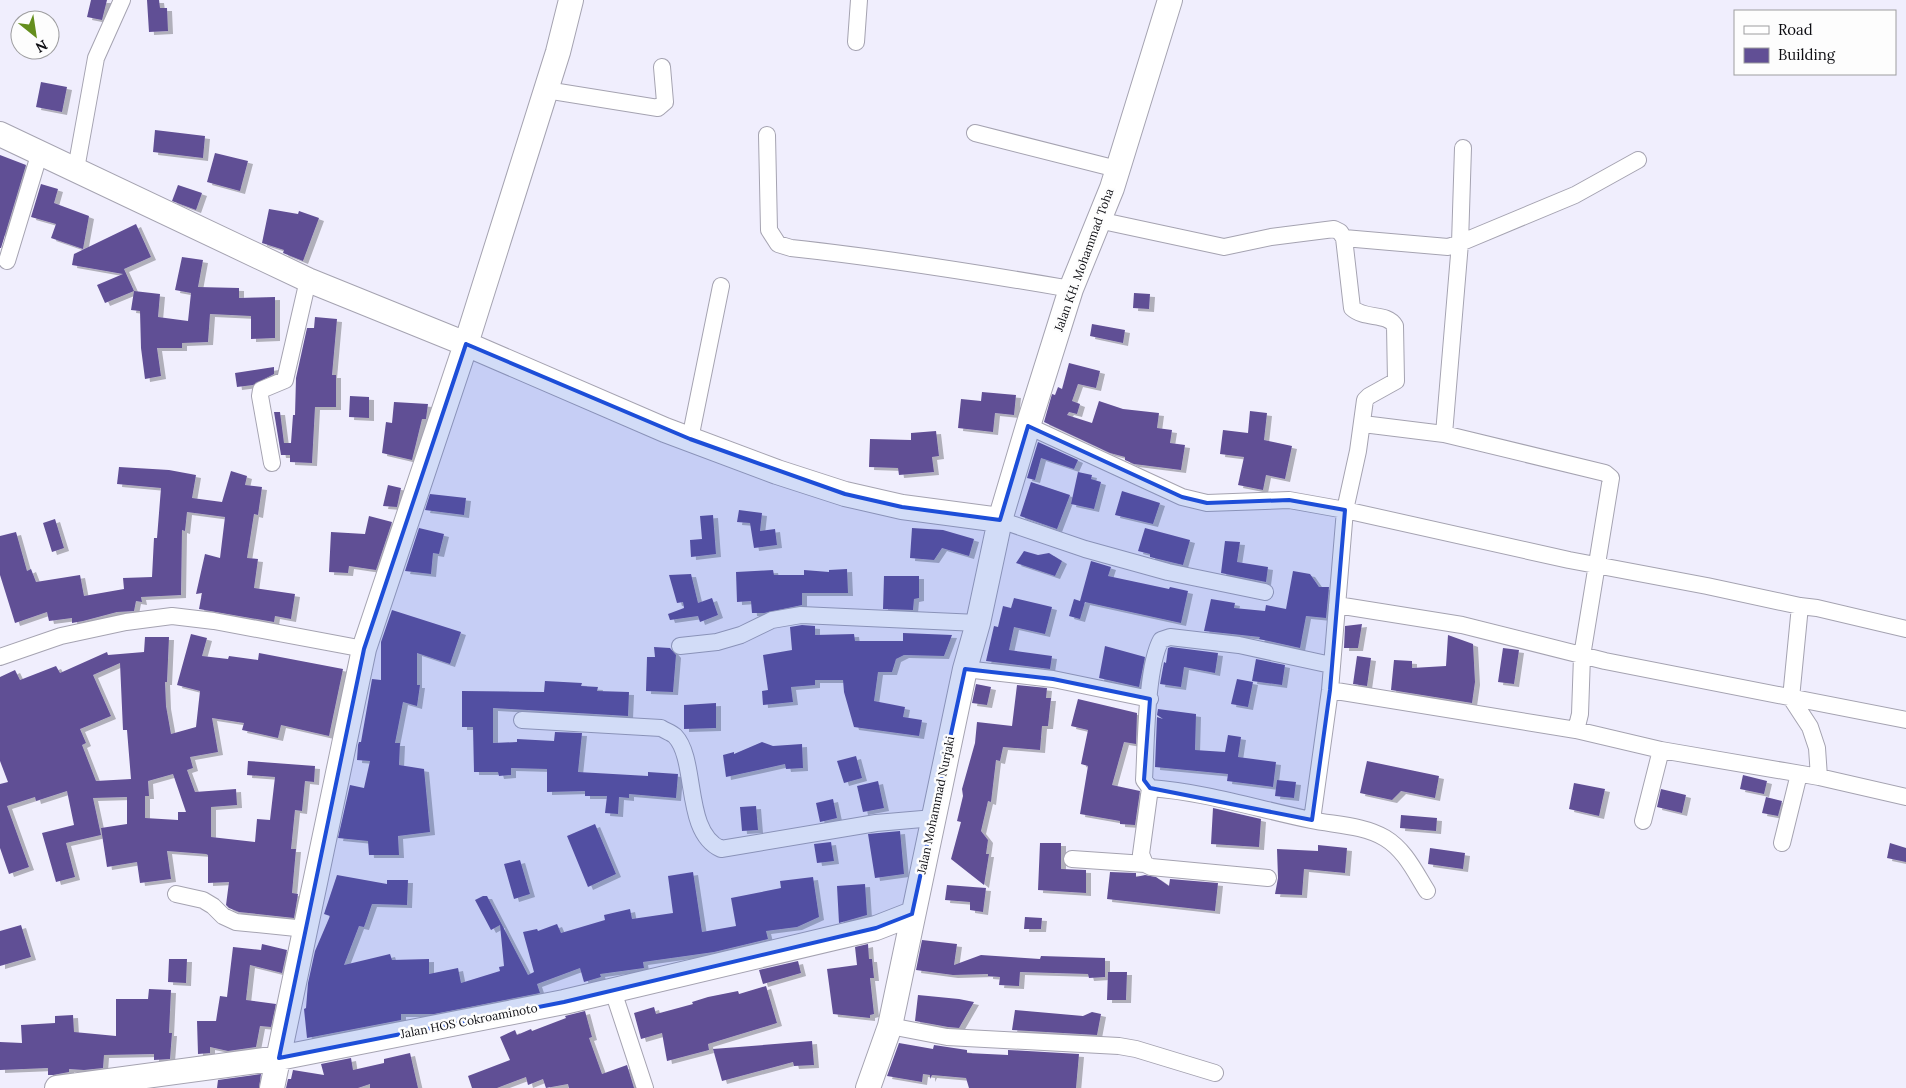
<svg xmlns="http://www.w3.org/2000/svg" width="1906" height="1088" viewBox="0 0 1906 1088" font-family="Lora,serif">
	<defs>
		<filter id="shadow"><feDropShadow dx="5" dy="3" stdDeviation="0" flood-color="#0004"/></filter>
	</defs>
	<rect width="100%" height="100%" fill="#f0eefd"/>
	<!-- building -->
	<path fill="#614f95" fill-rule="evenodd" filter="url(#shadow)" d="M91,0H107L102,20L87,17Z
		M147,0H159L160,8H167L168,31L149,32Z
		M41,82L67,87L62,112L36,107Z
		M155,130L205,136L203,158L153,152Z
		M215,153L248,161L240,191L207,182Z
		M0,155L26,165L1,248H0Z
		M41,184L58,189L54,203L89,216L83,249L51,238L56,224L31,217Z
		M178,185L202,193L196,210L172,201Z
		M269,209L298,214L299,211L319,218L303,261L283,253L284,250L262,243Z
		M136,224L151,257L124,269L134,291L105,303L97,285L123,274L72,265L74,254Z
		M182,257L203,260L198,287L239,288V298L275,297V338L251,339V316L210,314L208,342L182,343V348H157L161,376L145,379L141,348L140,311L131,310L134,291L160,294L158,317L188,321L191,293L175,290Z
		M1134,293L1150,294L1149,309L1133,308Z
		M315,317L337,319L332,375H336V407H315L312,463L290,462V455H281L274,412H280L284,443H291L293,415H295L296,378L307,328H314Z
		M1092,324L1125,330L1123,343L1090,336Z
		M1069,363L1100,371L1096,388L1078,384L1072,401L1080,404L1077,414L1069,412L1067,415L1092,423L1099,401L1123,409L1159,413L1157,428L1172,430L1170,443L1185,445L1181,470L1134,464L1125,460V457L1110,453L1044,422L1052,394L1055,395L1058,387L1062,389Z
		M274,367V374L253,385L237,387L235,373Z
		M982,392L1016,395L1014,415L995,413L993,432L958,428L961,399L981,401Z
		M350,396L369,397V418L349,417Z
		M394,402L428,404L426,419H422L412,460L382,453L386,422L392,423Z
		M1250,411L1267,413L1264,440L1292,446L1285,479L1266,475L1263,490L1238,485L1244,457L1220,454L1223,430L1248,433Z
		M936,431L939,456L932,457L934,472L899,475L898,468L869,467L870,439L911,440V433Z
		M1038,442L1078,460L1074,469L1041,458L1035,480L1027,478Z
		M119,467L169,470L196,475L192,498L222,502L231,471L247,476L245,485L262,487L258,515L254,514L247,558L258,559L254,588L295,594L291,619L275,616L274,622L199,609L202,593L196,594L205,554L220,558L225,517L187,512L185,531L182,530L181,595L141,597L142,602L136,601L134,611L117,612L83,621L72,623V618L49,621L47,612L15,623L0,575V536L16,532L27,571L31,569L36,582L80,575L84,596L124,589L123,578L152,577L154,538H157L161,488L117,484Z
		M1078,472L1092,475L1091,479L1101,482L1094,509L1071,504Z
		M1031,482L1070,495L1057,529L1020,516Z
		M388,485L401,488L397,507L383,506Z
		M1122,491L1160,503L1153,524L1115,515Z
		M430,494L466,498L464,515L425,510Z
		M739,510L762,513L760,531L775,529L777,545L754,548L750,523L737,522Z
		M713,515L716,554L691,557L690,540L702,539L700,516Z
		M369,516L392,522L376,570L349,566L348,573L329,572L331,532L365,534Z
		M55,519L64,548L52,552L43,523Z
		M419,528L444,534L439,554L433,553L431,574L405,571Z
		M912,528L943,530L974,539L969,556L942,548L934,560L910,558Z
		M1145,528L1190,540L1183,565L1150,557V554L1138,551Z
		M1225,541L1240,542L1237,562L1268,567L1266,582L1221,573Z
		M1024,551L1038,555L1049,553L1062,561L1055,576L1016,563Z
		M1091,561L1111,567L1108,576L1169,589L1170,587L1188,591L1181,623L1085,602L1080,619L1069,616L1074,599L1080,601Z
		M847,569L848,593H802V605L764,613H752L751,601L737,602L736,572L773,570L774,575H804V570L829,572V570Z
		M1293,571L1310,574L1319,587H1329L1326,618L1306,616L1300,648L1259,639L1260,637L1204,631L1211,599L1235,603L1234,608L1265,611L1266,605L1286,609Z
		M691,574L698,603L712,598L718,615L700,622L698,616L670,620L668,614L684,608L683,602L677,603L669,575Z
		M884,576H919V598L914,599L913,610L883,609Z
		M1014,598L1052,607L1045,634L1014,627L1009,650L1052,656L1050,669L986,661L994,626L998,627L1003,606L1011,608Z
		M392,610L461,632L450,664L417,653V685H420L417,706L403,702L395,743H400L399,765L424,769L430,832L398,836L399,855H369L368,841L338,838L350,785L364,788L370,761L357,760L358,745L359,742H361L372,679L381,680V642Z
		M1362,624L1358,648H1344L1345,626Z
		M802,625L815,626V635L854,634L855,641H903V633L952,635L944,656L904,655L896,659L892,672H878L874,701L905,707L903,717L922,720L919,736L854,727L844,692L843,680H815V685L791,687L793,702L763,705L762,691L768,690L763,655L792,650L790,627Z
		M191,634L207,638L202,656L228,659L229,656L258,660L259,653L343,669L329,736L281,725L278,738L242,730L244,723L212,718L218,752L190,757L193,768L187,770L195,792L236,789L237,805L211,807V837L255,842L257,819L270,820L275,777L247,775L248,761L315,766L314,782L305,781L302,811L295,810L291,849H296L292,893L298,894L294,918L239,912L229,908L226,905L229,882L208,883V855L206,854L167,851L171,879L140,883L137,862L107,867L101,828L127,824V797L93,798L101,835L66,843L75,877L56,882L42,833L74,825L67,791L36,801L35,797L7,806L29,867L9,874L0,848V784L8,782L0,761V677L15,670L20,680L56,666L60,673L107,652L108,655L144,652L145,637H169L167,682H165L166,706L171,734L196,727L200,691L177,685ZM120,663L123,730H127L131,779L96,781L82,745L86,743L80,729L111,716L93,675ZM173,774L186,812H178V820L145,818V796H149L148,781Z
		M1448,635L1473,644L1475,682L1472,703L1391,690L1394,660L1412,661V668L1446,666Z
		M1105,646L1145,657L1139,687L1099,678Z
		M654,647L670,648L676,655L673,692L646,691L647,657H655Z
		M1171,647L1218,653L1215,673L1184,667L1181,687L1160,684L1164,662L1166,663L1168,648Z
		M1503,648L1519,650L1514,684L1498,682Z
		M1357,656L1371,658L1367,686L1353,684Z
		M1256,659L1285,665L1282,685L1252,681Z
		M1237,679L1253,682L1248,707L1231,704Z
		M545,681L582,683L581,686L598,687L597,691L629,692L628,716L493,708V743L517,742V739L554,741L555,732L582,733L578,772L648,776V772L678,774L676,798L629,794V798L619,797L618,814L605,813L607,796H585V791L547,792V769L511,768V775L499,776L498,772H474L473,727H462V691L544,692Z
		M976,684L991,687L987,705L972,703Z
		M1017,685L1047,688L1046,698H1051L1048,726H1042L1040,750L1003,747L1000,761L996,760L991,802L988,801L981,831L988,840L986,854H989L984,885L951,859L961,822L957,821L963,796L962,789L975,743L977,722L1012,726Z
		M1078,699L1137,713L1136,744L1124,742L1112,785L1140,791L1135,825L1120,824V821L1080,814L1088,766L1081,764L1088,730L1071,726Z
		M716,703V728L684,729V705Z
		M1158,709L1196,714L1195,750L1225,752L1228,735L1241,737L1238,757L1276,762L1273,787L1227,781L1228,774L1155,767L1157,717L1163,719L1157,715Z
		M762,742L773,746L802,744L803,768L786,769L785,764L726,777L723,755L734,752V754Z
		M856,756L862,778L844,783L837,761Z
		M1367,761L1439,776L1435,798L1401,791L1392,800L1360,793Z
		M1743,775L1767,781L1764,794L1740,789Z
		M1277,780L1296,782L1294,798L1275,796Z
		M878,781L884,808L863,812L857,786Z
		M1574,783L1605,789L1599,816L1569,809Z
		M1661,789L1686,795L1682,813L1657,807Z
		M1766,797L1782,801L1778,816L1762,813Z
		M833,799L837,818L820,822L816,803Z
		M756,806L758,830L742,831L740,807Z
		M1213,808L1261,819L1259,847L1211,844Z
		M1401,815L1437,818L1436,831L1400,828Z
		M595,824L616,874L588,887L567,836Z
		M900,831L904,874L875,878L868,834Z
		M831,842L834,861L817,863L814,844Z
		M1040,843H1061V869L1086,870V893L1038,890Z
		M1890,843L1906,848V862L1887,858Z
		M1318,845L1347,848L1345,873L1304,869L1302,895L1275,894L1278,878L1277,849L1318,851Z
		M1430,848L1465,853L1463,869L1428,864Z
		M520,860L530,894L514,899L504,864Z
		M693,872L702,932L736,926L731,898L781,888L780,881L813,877L819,917L797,927L766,931L768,939L714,952L643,962L644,968L600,974L601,977L584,982L580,968L537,984L540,993L434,1014H401V1020L307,1038L304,1009L306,1008L308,983L315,951L330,916L324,914L337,875L387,884V880H408L407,905L372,904L364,927L359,926L344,965L390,954L392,960L429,959V974L458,968L461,983L500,971L499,967L504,966L500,925L491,930L475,900L483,896H487L528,975L534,972L523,932L537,929L538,931L557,924L561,933L605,920L604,915L630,909L632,919L673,913L668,876Z
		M1110,872L1136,873V877L1145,875L1156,877L1169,886L1170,879L1218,883L1215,911L1107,899Z
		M865,884L867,915L839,923L837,886Z
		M947,885L986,888L983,912L970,910V902L945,900Z
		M1025,917L1042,918L1041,929H1024Z
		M21,925L31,957L0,966V931Z
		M922,940L957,944L954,965L981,955L1040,959L1041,956L1105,958V977L1089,978L1088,974L1020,972L1019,986L999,985L1000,977L988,976V974L953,975L916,970Z
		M262,944L287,950L282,973L250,965L246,1000L276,1004L271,1027L260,1026L256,1047L228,1051L210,1047V1053L198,1054L197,1021H216L220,996L227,997L233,947L261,950Z
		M868,944L869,959H872L874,978H870L874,1014L870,1015V1018L833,1014L827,969L857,965L855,947Z
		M169,959H187L186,983L168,982Z
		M798,961L801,973L763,984L759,970Z
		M1108,972H1127L1126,1000H1107Z
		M766,986L777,1023L708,1044L709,1050L667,1061L662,1033L641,1039L634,1013L654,1007L656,1014L693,1004L692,1002L708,997L738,991L739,994Z
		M149,989L171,990L169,1033H172L170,1059L154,1060V1054L104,1055L103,1068L84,1070L69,1069V1072L53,1075H48V1068L0,1070V1042L22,1043L21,1025L55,1023V1016L73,1015L74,1032L116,1036V999H148Z
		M918,995L959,999L974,1002L959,1028L948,1027L915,1021Z
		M1015,1010L1083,1016L1092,1012L1101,1014L1097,1035L1012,1030Z
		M585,1011L592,1037L589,1038L602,1074L627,1065L634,1088H569L568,1084L546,1088L543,1079L528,1085L526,1077L497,1088H472L468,1076L510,1060L500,1037L515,1030L517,1035L531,1029L532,1031L566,1018L565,1016Z
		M812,1041L814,1065L794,1066L793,1062L722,1081L713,1049Z
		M899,1043L933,1049L934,1045L967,1050V1053L1008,1055V1050L1079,1054L1076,1088H969L966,1078L932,1075L930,1079V1075L923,1074L922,1082L887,1076Z
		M410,1053L418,1088H370V1084L358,1088H286L288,1079H291L293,1070L324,1075L321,1064L351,1058L353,1070L384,1063V1059Z
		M261,1074L259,1088H217L218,1080Z"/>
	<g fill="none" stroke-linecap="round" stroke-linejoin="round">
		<defs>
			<path id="street" d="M856,42L859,0
				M546,90L658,108L665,102L662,67
				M975,133L1117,169
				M767,135L769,230L778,244L791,248C885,258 978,273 1071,289
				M76,169L96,58L122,0
				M1098,220L1224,247L1271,237L1334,229L1340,232L1344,238L1352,308C1365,320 1387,312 1395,326L1396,381L1369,396L1365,400L1358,451L1345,510L1330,690L1312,820
				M1344,238L1448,247L1460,243L1463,148
				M7,261L40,152
				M1363,424L1444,434L1460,243L1575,195L1638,160
				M1028,426L1182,497L1207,503L1289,500L1345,510L1569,560L1707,586L1800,606L1817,608L1906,629
				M1444,434L1605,473L1611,478L1582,656L1580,714L1576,730L1661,750L1819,777L1906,797
				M690,439L721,286
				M272,463L260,396L261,390L285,380L308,280
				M1000,520L1085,549L1168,572L1265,592
				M1337,605L1462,625L1605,661L1906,720
				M1800,606L1791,698L1810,727L1817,748L1819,777
				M680,646L717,642L741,635L772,620L801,615L978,623
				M0,657L61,636L126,622L172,616L214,621L364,649
				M1331,665L1239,645L1170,637L1161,640C1146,667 1146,746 1144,780L1150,788C1205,792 1258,809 1311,820C1335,825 1363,825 1385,838C1405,850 1415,872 1427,891
				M965,669L1053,679L1150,699
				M1330,690L1576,730
				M522,720L661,728C666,731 672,733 675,736C698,760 683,832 721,849L876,823L934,818
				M1150,788L1141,854L1145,864L1151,867L1268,878
				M1643,821L1661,750
				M1782,843L1799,774
				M1072,859L1145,864
				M176,894L203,900L213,906L223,916L236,922L306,929
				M613,991L645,1088
				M890,1026L947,1037L1119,1046L1136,1049L1215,1073"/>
			<path id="secondary" d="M0,134L308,280L466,344L665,430L777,472L845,494L902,507L1000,520
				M57,1088L279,1058L564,1002L876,928L912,914
				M272,1088L364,649L466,344L558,52L571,0
				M868,1088L890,1026L965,669L978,623L1000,520L1028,426L1071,289L1112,188L1170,0"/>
		</defs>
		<!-- street casing -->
		<use href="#street" stroke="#a5a3b1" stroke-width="18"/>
		<!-- secondary casing -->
		<use href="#secondary" stroke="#a5a3b1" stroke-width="26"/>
		<!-- street -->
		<use href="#street" stroke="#fff" stroke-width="16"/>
		<!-- secondary -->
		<use href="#secondary" stroke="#fff" stroke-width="24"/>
	</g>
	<!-- marked area -->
	<path fill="#1d4ed8" fill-opacity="0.2" stroke="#1d4ed8" stroke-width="4" stroke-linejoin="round" d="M466,344L690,439L845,494L902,507L1000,520L1028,426L1182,497L1207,503L1289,500L1345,510L1330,690L1312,820L1150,788L1144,780L1150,699L1053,679L965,669L912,914L876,928L564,1002L279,1058L364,649Z"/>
	<g text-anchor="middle" stroke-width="5" stroke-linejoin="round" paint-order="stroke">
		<!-- street labels -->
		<g font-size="12" fill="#0d0d12" stroke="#fdfdfd">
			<text transform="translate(1084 260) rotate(-70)" y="4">Jalan KH. Mohammad Toha</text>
			<text transform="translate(936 805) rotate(-78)" y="4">Jalan Mohammad Nurjaki</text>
			<text transform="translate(469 1021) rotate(-11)" y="4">Jalan HOS Cokroaminoto</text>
		</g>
	</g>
	<!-- legend -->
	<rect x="1734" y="10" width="162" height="65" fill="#fdfdfd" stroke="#9d9d9f"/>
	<rect x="1744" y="26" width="25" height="8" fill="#ffffff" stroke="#9d9d9f"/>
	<text x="1778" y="35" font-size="15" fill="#0d0d12">Road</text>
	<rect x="1744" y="48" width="25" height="15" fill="#614f95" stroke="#9d9d9f"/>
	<text x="1778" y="60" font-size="15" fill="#0d0d12">Building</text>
	<!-- north arrow -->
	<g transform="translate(35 35) rotate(150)"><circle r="24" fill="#fdfdfd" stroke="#9d9d9f"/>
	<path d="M0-4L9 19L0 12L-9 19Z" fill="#648e1d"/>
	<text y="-8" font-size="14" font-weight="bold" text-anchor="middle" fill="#0d0d12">N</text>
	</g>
</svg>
